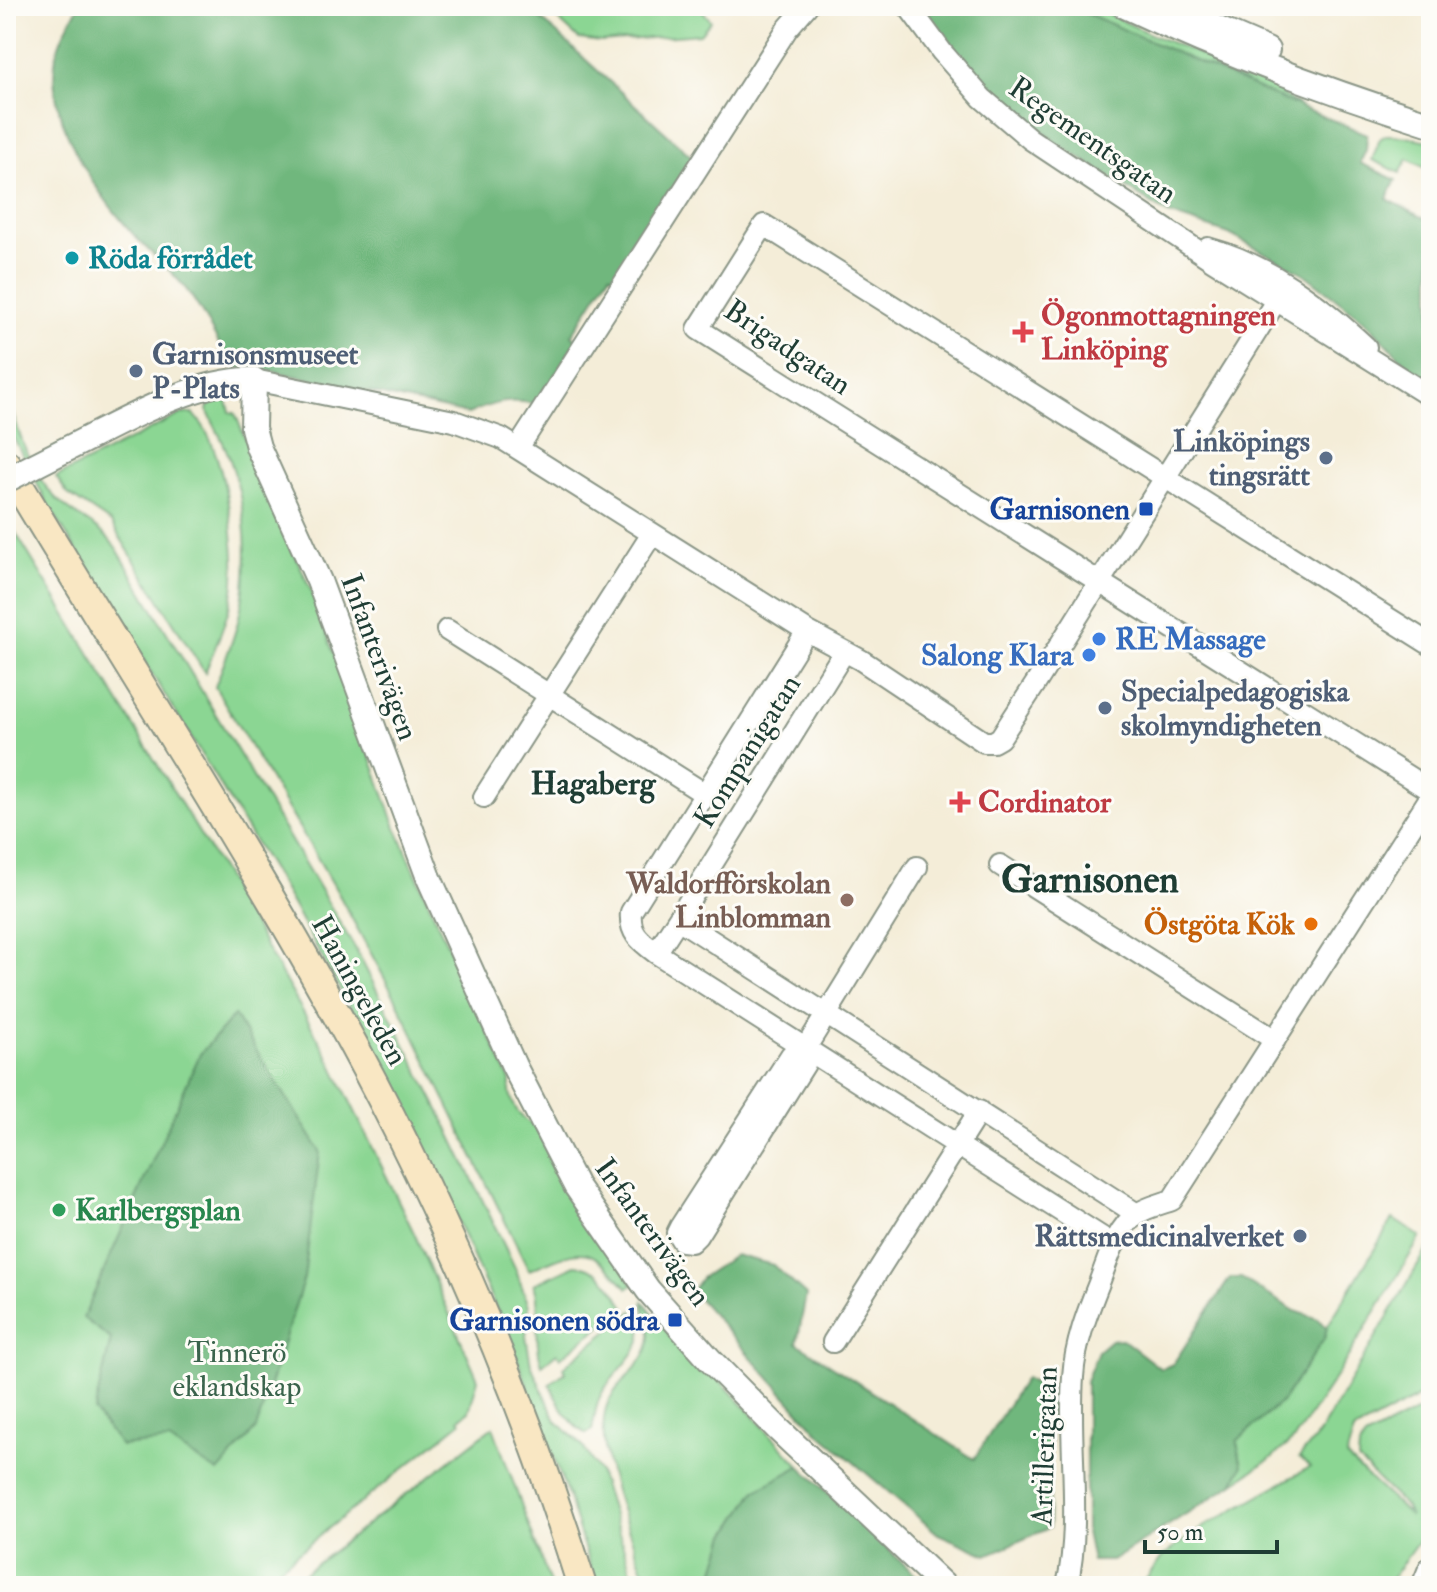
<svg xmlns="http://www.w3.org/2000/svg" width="1437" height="1592" viewBox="0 0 1437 1592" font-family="'IM FELL Double Pica',serif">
	<rect width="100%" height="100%" fill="#fdfcf7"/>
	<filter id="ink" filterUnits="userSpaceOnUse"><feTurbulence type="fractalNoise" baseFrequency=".0125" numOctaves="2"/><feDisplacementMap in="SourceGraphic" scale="16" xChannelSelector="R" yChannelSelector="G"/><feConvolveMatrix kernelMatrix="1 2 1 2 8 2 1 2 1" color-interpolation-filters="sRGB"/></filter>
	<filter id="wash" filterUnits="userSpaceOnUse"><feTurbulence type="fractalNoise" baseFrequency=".006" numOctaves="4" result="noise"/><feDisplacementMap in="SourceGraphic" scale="32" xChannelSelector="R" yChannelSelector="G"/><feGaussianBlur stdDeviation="1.8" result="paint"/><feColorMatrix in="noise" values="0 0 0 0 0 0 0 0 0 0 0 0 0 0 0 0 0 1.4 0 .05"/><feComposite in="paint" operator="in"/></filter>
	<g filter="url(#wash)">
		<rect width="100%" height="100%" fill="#f4edd8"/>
		<!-- green -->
		<path fill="#8bd693" stroke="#558a64" stroke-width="2" d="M543,6H699L711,21L700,34L601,42L579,39Z
			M1070,6H1092L1150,34L1261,79L1302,108Z
			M1201,6H1247L1248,7L1233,16L1222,18Z
			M1386,135H1394L1431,141V171L1408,159L1400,173L1372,160L1380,139Z
			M6,391C17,428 30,476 60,502C80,520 100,525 117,549L355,948L442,1116L515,1268L529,1306L526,1336L531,1365L556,1421L581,1444L599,1472L636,1586H596L568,1496L512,1345L431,1161L368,1039L280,883L46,501L6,423Z
			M224,400L227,401L230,412L235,413L270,500L311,590L395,825L437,922L510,1080C508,1102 517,1115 536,1127L633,1285L628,1288C586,1242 584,1247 529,1270L397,1001L333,884L215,687C223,664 234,641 239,617C251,565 247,504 228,454C222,439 214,425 207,410L210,402Z
			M192,413C224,438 239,552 233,591C228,619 215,647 205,673L111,523L68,494L56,477L181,414Z
			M6,528L14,530L226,877L327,1054L414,1233L478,1379L469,1411L459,1419L461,1422L257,1586H6Z
			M1393,1219L1421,1237L1335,1378L1294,1439L1273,1457L1233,1484L1242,1467L1237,1441L1282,1401L1324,1339L1327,1327Z
			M1431,1243V1387L1422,1395L1354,1431L1346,1457L1410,1516L1405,1506L1358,1460L1359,1447L1365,1438L1431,1404V1524L1386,1586H1141L1163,1556L1203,1527L1310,1467L1299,1458L1319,1434Z
			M575,1265C601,1266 612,1287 625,1307L560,1358L557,1353L542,1365C532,1337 543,1311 534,1284Z
			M643,1301L684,1352L690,1348L800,1466L755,1491L725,1538L710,1586H649C634,1542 593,1452 606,1408C615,1380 648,1367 650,1336C651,1324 643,1311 643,1301Z
			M633,1311C660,1343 615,1368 602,1393C595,1404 595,1418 592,1430L586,1434C567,1421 559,1404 550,1384L565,1372L563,1367Z
			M493,1427L551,1586H288Z"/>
		<!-- forest -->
		<path fill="#70b77d" stroke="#487a58" stroke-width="2" d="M79,6H527L693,158L618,278L610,274L572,335L578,340L536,404C510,398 492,403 468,414L268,370L232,367C217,342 200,304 181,283C167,266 149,252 134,235C95,191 44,118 56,56C60,38 69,22 79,6Z
			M922,6H1070L1302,108L1367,134L1366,150L1360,163L1396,180L1387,199L1431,222V380L1408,366L1365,321L1303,273L1229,234L1168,214L1055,142L979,77L944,37Z
			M234,1015L320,1151L304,1278L256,1429L218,1472L169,1441L121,1446L94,1412L111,1339L83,1318L200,1054Z
			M735,1255L773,1265L806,1295L797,1343L974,1459L1025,1378L1051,1392L1049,1528L987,1555L938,1534L817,1431L692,1291L701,1278Z
			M1230,1278H1241L1295,1311L1318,1319L1327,1327L1324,1339L1282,1401L1237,1441L1242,1467L1233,1484L1112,1561H1092L1086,1532V1381L1098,1351L1111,1340L1122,1339L1161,1369L1173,1364Z
			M800,1466L927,1586H710L725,1538L755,1491Z"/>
	</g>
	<g filter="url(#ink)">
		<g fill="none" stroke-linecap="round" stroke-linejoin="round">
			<defs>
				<path id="minor" d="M908,6L942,52L982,98L1030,139L1212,260L1431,397
					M1208,248C1268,264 1321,305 1366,347
					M254,380L454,421L501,438L807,631L861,660L984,742H993L1000,738L1036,683L1286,285
					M518,448L787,29L807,6
					M447,630L705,794
					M807,631L631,912C629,933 640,941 656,953L1114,1245
					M1431,645L764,225L698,329L1431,791
					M844,652L678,919L1137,1214
					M484,797L652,534
					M1000,865L1275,1040
					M656,953L678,919
					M805,1049V1064L697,1236L691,1242L682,1241L677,1233L680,1227L791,1055Z
					M805,1049L917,867
					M833,1342L979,1111
					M1067,1586C1082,1520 1068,1445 1073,1377C1075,1344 1087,1313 1099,1283C1108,1260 1116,1228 1137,1214C1147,1207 1161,1204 1172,1200L1431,796"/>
				<path id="tertiary" d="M1125,6C1224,53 1327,91 1431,124
					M1165,6L1267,50
					M63,451C116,425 195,378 254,380L253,428L258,447L319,581L429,878L514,1066L576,1186L648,1290L710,1360L779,1430L944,1586
					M1424,1586L1431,1569"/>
				<path id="secondary" d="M6,464C112,642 226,816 327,997C432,1184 519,1382 582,1586"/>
			</defs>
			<!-- minor casing -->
			<use href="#minor" stroke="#8a9586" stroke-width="24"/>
			<!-- tertiary casing -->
			<use href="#tertiary" stroke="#8a9586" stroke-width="28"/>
			<!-- secondary casing -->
			<use href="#secondary" stroke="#8a9586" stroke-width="32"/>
			<!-- minor -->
			<use href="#minor" stroke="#fff" stroke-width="20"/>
			<!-- tertiary -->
			<use href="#tertiary" stroke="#fff" stroke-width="24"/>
			<!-- secondary -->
			<use href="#secondary" stroke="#f9e7c3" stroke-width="28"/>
			<defs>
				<path id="tertiary-bridge" d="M6,480L63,451"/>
			</defs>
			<!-- tertiary-bridge casing -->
			<use href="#tertiary-bridge" stroke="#8a9586" stroke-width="28" stroke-linecap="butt"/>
			<!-- tertiary-bridge -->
			<use href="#tertiary-bridge" stroke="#fff" stroke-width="24"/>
		</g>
	</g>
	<!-- markers -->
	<circle fill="#0f9aa8" stroke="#fdfcf7" stroke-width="3" cx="72" cy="258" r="8"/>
	<g fill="#e0444e" stroke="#fdfcf7" stroke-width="3">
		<path d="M1019 320h8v8h8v8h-8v8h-8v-8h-8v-8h8z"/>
		<path d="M956 790h8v8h8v8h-8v8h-8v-8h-8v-8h8z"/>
	</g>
	<g fill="#5c6f8a" stroke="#fdfcf7" stroke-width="3">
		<circle cx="136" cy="371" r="8"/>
		<circle cx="1326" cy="458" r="8"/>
		<circle cx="1105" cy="708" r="8"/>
		<circle cx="1300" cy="1236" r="8"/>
	</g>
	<g fill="#1a4fb4" stroke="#fdfcf7" stroke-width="3">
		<rect x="1138" y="501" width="16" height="16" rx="4"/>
		<rect x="667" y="1312" width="16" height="16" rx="4"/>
	</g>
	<g fill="#3f7fe0" stroke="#fdfcf7" stroke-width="3">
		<circle cx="1099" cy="639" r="8"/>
		<circle cx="1089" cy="655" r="8"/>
	</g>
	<circle fill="#8d6e63" stroke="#fdfcf7" stroke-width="3" cx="847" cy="900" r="8"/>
	<circle fill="#e8710a" stroke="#fdfcf7" stroke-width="3" cx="1311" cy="924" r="8"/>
	<circle fill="#2e9e5b" stroke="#fdfcf7" stroke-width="3" cx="59" cy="1210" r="8"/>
	<g text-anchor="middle" stroke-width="6" stroke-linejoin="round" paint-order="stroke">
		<!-- street labels -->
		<g font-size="30" fill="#1f3d34" stroke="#fdfcf7">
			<text transform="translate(1093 140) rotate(35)" y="10">Regementsgatan</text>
			<text transform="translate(788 347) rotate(34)" y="10">Brigadgatan</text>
			<text transform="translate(380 657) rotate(70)" y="10">Infanterivägen</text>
			<text transform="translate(747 751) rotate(-58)" y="10">Kompanigatan</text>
			<text transform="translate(360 990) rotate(61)" y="10">Haningeleden</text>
			<text transform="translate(653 1232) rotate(54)" y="10">Infanterivägen</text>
			<text transform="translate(1044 1446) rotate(-88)" y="10">Artillerigatan</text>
		</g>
		<!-- culture labels -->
		<g font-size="30" font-weight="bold" fill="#0d838f" stroke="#fdfcf7" text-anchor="start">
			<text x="88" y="268">Röda förrådet</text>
		</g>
		<!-- health labels -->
		<g font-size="30" font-weight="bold" fill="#be3a42" stroke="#fdfcf7" text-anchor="start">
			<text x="1041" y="325">Ögonmottagningen<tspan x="1041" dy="34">Linköping</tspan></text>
			<text x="978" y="812">Cordinator</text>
		</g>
		<!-- service labels -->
		<g font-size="30" font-weight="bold" fill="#4e5e75" stroke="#fdfcf7" text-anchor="start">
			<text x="152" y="364">Garnisonsmuseet<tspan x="152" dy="34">P-Plats</tspan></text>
			<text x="1310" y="451" text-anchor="end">Linköpings<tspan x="1310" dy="34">tingsrätt</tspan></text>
			<text x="1121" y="701">Specialpedagogiska<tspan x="1121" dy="34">skolmyndigheten</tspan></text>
			<text x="1284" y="1246" text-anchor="end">Rättsmedicinalverket</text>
		</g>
		<!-- transit labels -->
		<g font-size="30" font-weight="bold" fill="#164399" stroke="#fdfcf7" text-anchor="end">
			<text x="1130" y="519">Garnisonen</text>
			<text x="659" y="1330">Garnisonen södra</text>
		</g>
		<!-- shop labels -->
		<g font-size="30" font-weight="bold" fill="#366cbe" stroke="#fdfcf7" text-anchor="start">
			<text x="1115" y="649">RE Massage</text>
			<text x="1073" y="665" text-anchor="end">Salong Klara</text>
		</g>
		<!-- education labels -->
		<g font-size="30" font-weight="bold" fill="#785e54" stroke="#fdfcf7" text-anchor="end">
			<text x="831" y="893">Waldorfförskolan<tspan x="831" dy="34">Linblomman</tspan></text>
		</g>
		<!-- food labels -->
		<g font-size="30" font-weight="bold" fill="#c56008" stroke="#fdfcf7" text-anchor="end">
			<text x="1295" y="934">Östgöta Kök</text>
		</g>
		<!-- leisure labels -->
		<g font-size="30" font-weight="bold" fill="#27864d" stroke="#fdfcf7" text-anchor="start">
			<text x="75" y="1220">Karlbergsplan</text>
		</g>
		<!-- park labels -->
		<g font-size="30" fill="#3a634c" stroke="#fdfcf7">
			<text x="237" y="1362">Tinnerö<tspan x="237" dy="34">eklandskap</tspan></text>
		</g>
		<!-- neighbourhood labels -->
		<g font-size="32" font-weight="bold" fill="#1f3d34" stroke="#fdfcf7">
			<text x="593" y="794">Hagaberg</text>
		</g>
		<!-- district labels -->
		<g font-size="38" font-weight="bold" fill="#1f3d34" stroke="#fdfcf7">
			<text x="1090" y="892">Garnisonen</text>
		</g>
	</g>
	<!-- margin -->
	<rect width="1437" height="1592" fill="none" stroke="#fdfcf7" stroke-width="32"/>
	<!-- scale -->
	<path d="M1145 1540v12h132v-12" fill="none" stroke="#1f3d34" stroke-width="4"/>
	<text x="1157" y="1540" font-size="24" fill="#1f3d34" stroke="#fdfcf7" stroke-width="6" paint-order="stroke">50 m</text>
</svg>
